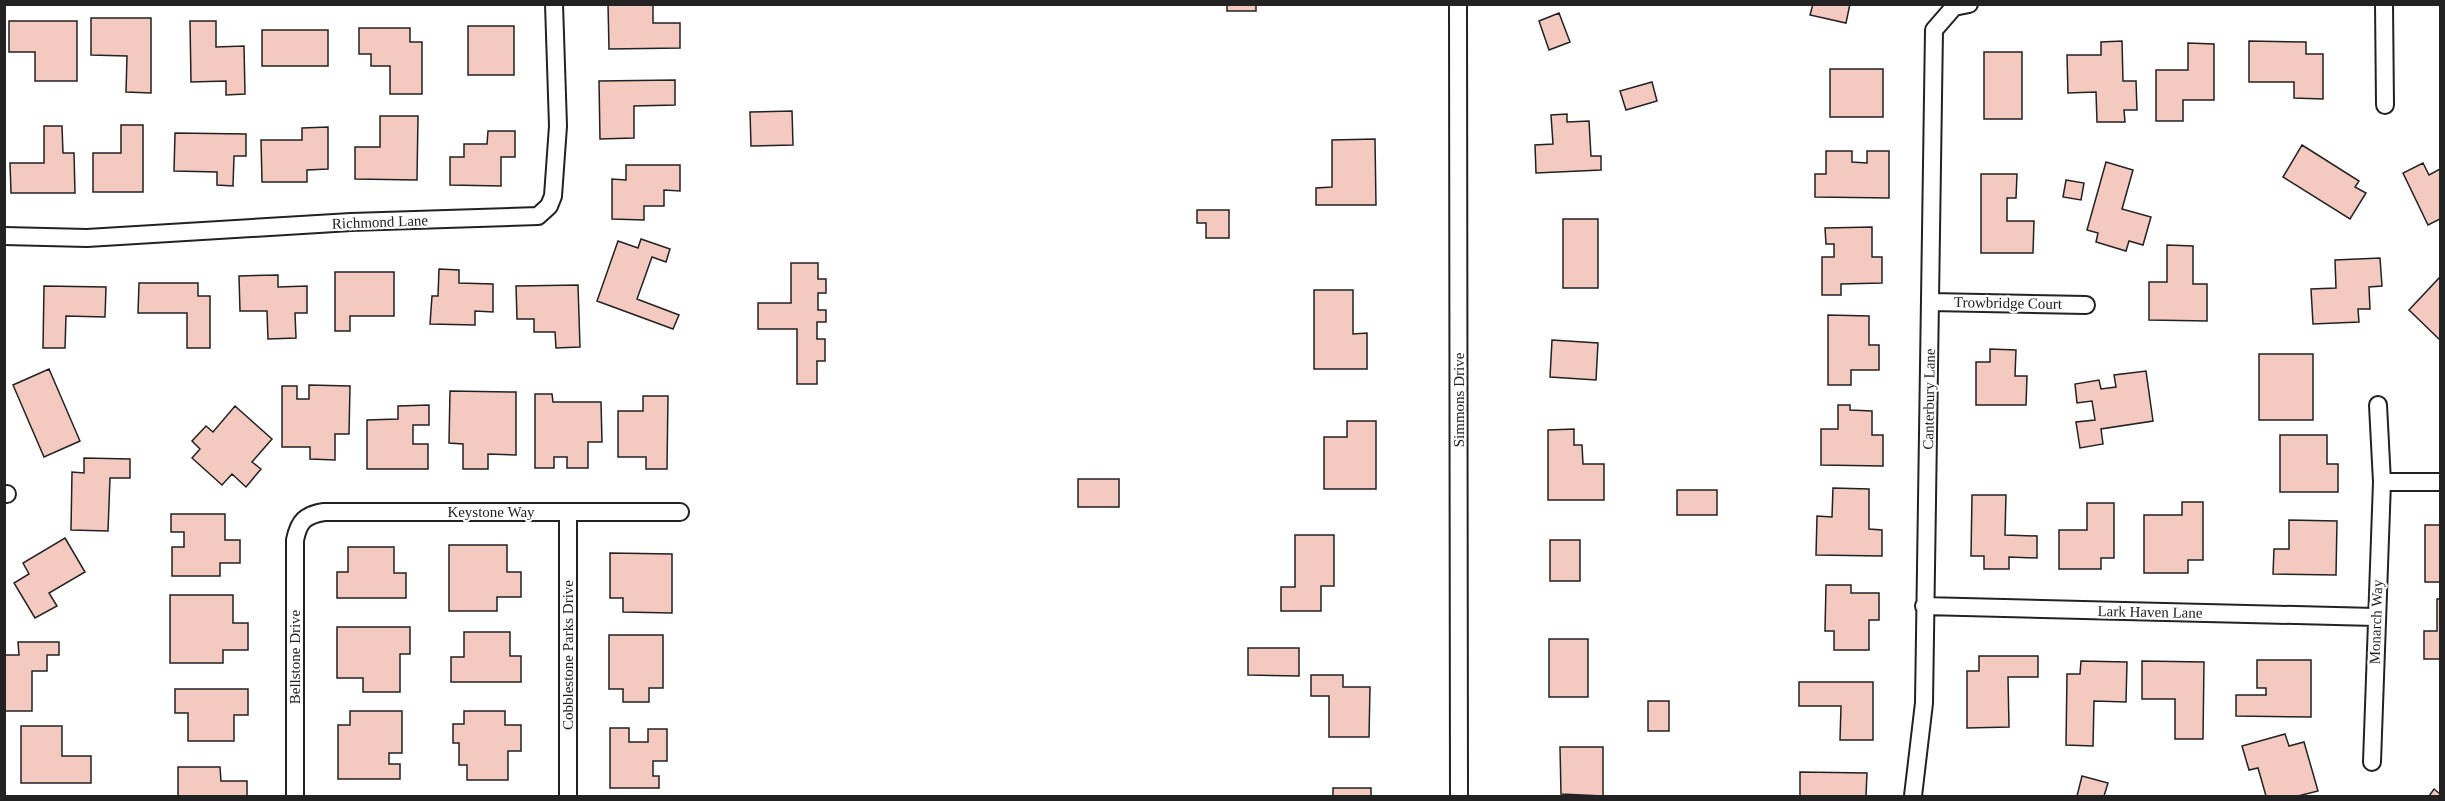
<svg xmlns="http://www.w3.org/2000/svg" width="2445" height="801" viewBox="0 0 2445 801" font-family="Georgia,serif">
	<rect width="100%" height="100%" fill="#fff"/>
	<!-- building -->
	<path fill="#f3c9c0" stroke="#222" stroke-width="1.5" d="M608,4H653V23H680V48L609,49Z
		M1227,4H1256V11H1227Z
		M1813,4H1850L1846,23L1810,15Z
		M1559,13L1570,42L1549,50L1539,21Z
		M91,18H151V93L126,92L127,56L91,55Z
		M9,21H77V81H35V52H9Z
		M190,21H216V47L244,46L245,94L226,95V81L191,82Z
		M468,26H514V75H468Z
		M359,28H410V42H422V94H390V66H371V54H359Z
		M262,30H328V66H262Z
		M2122,41L2123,81H2136L2137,110H2124L2125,122H2097L2096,92L2068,93L2067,55H2101V42Z
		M2249,41L2306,42V54H2323V99L2294,98V82H2249Z
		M2188,43L2214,44V100H2183V121H2156V70H2188Z
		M1984,52H2022V119H1984Z
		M1830,69H1883V117H1830Z
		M675,80V105L634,106V138L600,139L599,81Z
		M1652,82L1657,101L1626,110L1620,91Z
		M792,111L793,145L751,146L750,112Z
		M1567,114V122L1589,121L1591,156H1601V170L1536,173L1535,145L1553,144L1551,115Z
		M380,116H418L417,180L355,179V147H380Z
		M121,125H143V192H93V153H121Z
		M44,126H62L63,153H74L75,193H11L10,163H44Z
		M328,127V169L307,170V182H262L261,140H302V128Z
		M488,131H515V157H501V186L450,185V157H464V144H487Z
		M175,133L246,134V156H234L233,186L217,185V172L174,171Z
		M1375,139L1376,205H1316V188L1332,187V140Z
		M2302,145L2359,181L2355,187L2366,193L2350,219L2283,177Z
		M1826,151H1852V162L1867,163V151H1889V198L1815,197V174H1826Z
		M2106,162L2133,170L2122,209L2151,217L2143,245L2129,241L2126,251L2096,242L2098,233L2087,230Z
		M2423,163L2429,175L2440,169V219L2428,225L2403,173Z
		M626,165H680V191L664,190V206H644V220L612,219V179L626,180Z
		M1981,174H2017L2016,198H2007V221H2034L2033,253H1981Z
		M2066,180L2084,183L2081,200L2063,197Z
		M1197,210H1229V238H1206V223H1197Z
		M1563,219H1598V288H1563Z
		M1872,227V257H1882V283L1841,284V295H1822V257H1834V244H1826L1825,228Z
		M641,239L670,249L666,262L652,257L637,299L679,315L673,329L597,301L618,241L638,248Z
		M2167,245L2193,246V284H2207V321L2149,320V282H2167Z
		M2380,258L2382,286L2369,287L2370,309H2358L2359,322L2313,324L2311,289L2336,288L2335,260Z
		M791,263H818V279H826V293H818V310H826V322H817V339H825V361H817V384H797V329H758V303H791Z
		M439,269L459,270V283L493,284V312L475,311V325L430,324L432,296H438Z
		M335,272H394V316H350V331H335Z
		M278,275V287L307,286V313H295L296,338L268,339L267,311H240L239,276Z
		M2440,277V340L2409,310Z
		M139,283H198V296H210V348H187V313H138Z
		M578,285L580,347L556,348L555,332H534V319H517L516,286Z
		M44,286L106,287L105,317L66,316L65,348H43Z
		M1314,290H1353V334L1367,333V369H1314Z
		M1828,315L1869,316V345H1879V370H1851V385H1828Z
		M1552,340L1598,343L1596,380L1550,377Z
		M1990,349L2016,350L2015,376H2027L2026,405H1976V362H1990Z
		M2259,354H2313V420H2259Z
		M49,369L80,441L44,457L13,385Z
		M2146,371L2153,421L2101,429L2103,444L2080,448L2076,422L2095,420L2092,401L2077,403L2075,384L2099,380L2101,389L2116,387L2114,375Z
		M309,385L350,386L349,434H335V460L310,459V447H282V386H297V399H309Z
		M450,391L516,392V455L488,454V469H463V444L449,443Z
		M535,394H552L553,402H601L602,442H588V468H567V457H554V468H535Z
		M643,396H668L667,469H646V457H618V411H643Z
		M429,405V425H413V444H428V469H367V420L398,419V406Z
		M1838,405H1850V410L1872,411V435H1883V466L1821,465V429H1838Z
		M235,406L272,439L252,462L261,469L246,487L232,474L222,485L192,458L200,449L192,441L206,426L213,432Z
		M1347,421H1376V489H1324V437H1347Z
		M1574,429V445H1582L1583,464H1604V500H1548V430Z
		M2280,435H2327V464H2338V492H2280Z
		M84,458L130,459V478H110L108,531L71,530L72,472L84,473Z
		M1078,479H1119V507H1078Z
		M1833,488L1869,489V529L1882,530V556L1816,555L1817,516L1832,517Z
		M1677,490H1717V515H1677Z
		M1972,495H2006L2005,535L2037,536V558L2009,557V569H1984V556H1971Z
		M2182,502H2203V560H2188V573H2144V515H2182Z
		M2087,503H2114V558H2101V569H2059V530H2087Z
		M171,514H225V540H240V563H220V576H172V547H184V532H171Z
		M2289,520L2337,521L2336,575L2273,574L2274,549H2289Z
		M2425,525H2440V582H2425Z
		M1295,535H1334V586H1321V611H1281V587H1295Z
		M65,538L85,572L49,593L57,606L35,618L14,583L29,574L23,563Z
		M1550,540H1580V581H1550Z
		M449,545H507V572H521V597H497V611H449Z
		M348,547H394V573H406V598H337V572H348Z
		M610,553L672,554V613L623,612V598H610Z
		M1826,585H1851V593H1879V620H1869V650H1834V631H1825Z
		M170,595H233V623H248V650H223V663H170Z
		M2437,599H2440V659H2424V631H2437Z
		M337,627H410V654H400V692H363V678H337Z
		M464,632H510V656H521V682H451V657H464Z
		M609,635H663V688H649V702H623V689H609Z
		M1549,639H1588V697H1549Z
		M18,642H59V655H47V671H32V711H4V655H19Z
		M1248,648H1299V676L1248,675Z
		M1979,656H2038V677H2008L2009,727L1967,728V671H1979Z
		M2257,660H2311V717L2236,716V695H2266V688H2257Z
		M2081,661L2127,662L2126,702L2094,701L2093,746L2066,745L2067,674H2080Z
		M2142,661L2204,662L2203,739H2175V699H2142Z
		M1311,675H1343V687H1370L1369,737H1329V696H1311Z
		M1799,682H1873V740H1840L1841,706H1799Z
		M175,689H248V715H234V741H188V713H175Z
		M1648,701H1669V731H1648Z
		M350,711H402V753H389V764H400V779H338V725H350Z
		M464,711H505V725H521V751H508V780H467V765H459V743H453V724H464Z
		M21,726H62V756H91V783H21Z
		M610,728H629V742H648V729H667V761H653V776H659V788H610Z
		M2285,734L2289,746L2304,742L2318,791L2298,796H2266L2258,768L2249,770L2242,746Z
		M1560,747H1603V796L1561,794Z
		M178,767H220L221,781H247V796H178Z
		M1800,772L1867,773L1866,796H1800Z
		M2082,776L2108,783L2104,796H2077Z
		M1333,788H1371V796H1333Z
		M2434,789L2440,794V796H2429Z"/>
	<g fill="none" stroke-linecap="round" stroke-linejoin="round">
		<defs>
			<path id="minor" d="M1458,4L1459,796
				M2384,4L2385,105
				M4,236L87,238L351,222L538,216L549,206L553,196L558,126L554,4
				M1931,302L2086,305
				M2382,482H2440
				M4,494H7
				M1924,606L2375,617
				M2372,762L2382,482L2378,405
				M295,796V540C299,521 305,515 324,512H680
				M568,796V513
				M1913,796L1924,703L1934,30L1954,7L1969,4"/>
		</defs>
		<!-- minor casing -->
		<use href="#minor" stroke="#222" stroke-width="20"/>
		<!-- minor -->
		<use href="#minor" stroke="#fff" stroke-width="16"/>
	</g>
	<g text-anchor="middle" stroke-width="4.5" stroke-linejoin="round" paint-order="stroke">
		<!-- street labels -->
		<g font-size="15" fill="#222" stroke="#fff">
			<text transform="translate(380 222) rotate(-2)" y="5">Richmond Lane</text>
			<text transform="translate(2008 303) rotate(1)" y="5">Trowbridge Court</text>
			<text transform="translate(1929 399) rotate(-89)" y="5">Canterbury Lane</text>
			<text transform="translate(1459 400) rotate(-90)" y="5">Simmons Drive</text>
			<text x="491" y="517">Keystone Way</text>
			<text transform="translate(2150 612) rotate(1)" y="5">Lark Haven Lane</text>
			<text transform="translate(2376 622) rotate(-88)" y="5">Monarch Way</text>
			<text transform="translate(568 655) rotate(-90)" y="5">Cobblestone Parks Drive</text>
			<text transform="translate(295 657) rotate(-90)" y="5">Bellstone Drive</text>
		</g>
	</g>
	<!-- border -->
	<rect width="2445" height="801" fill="none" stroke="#222222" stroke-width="12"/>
</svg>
